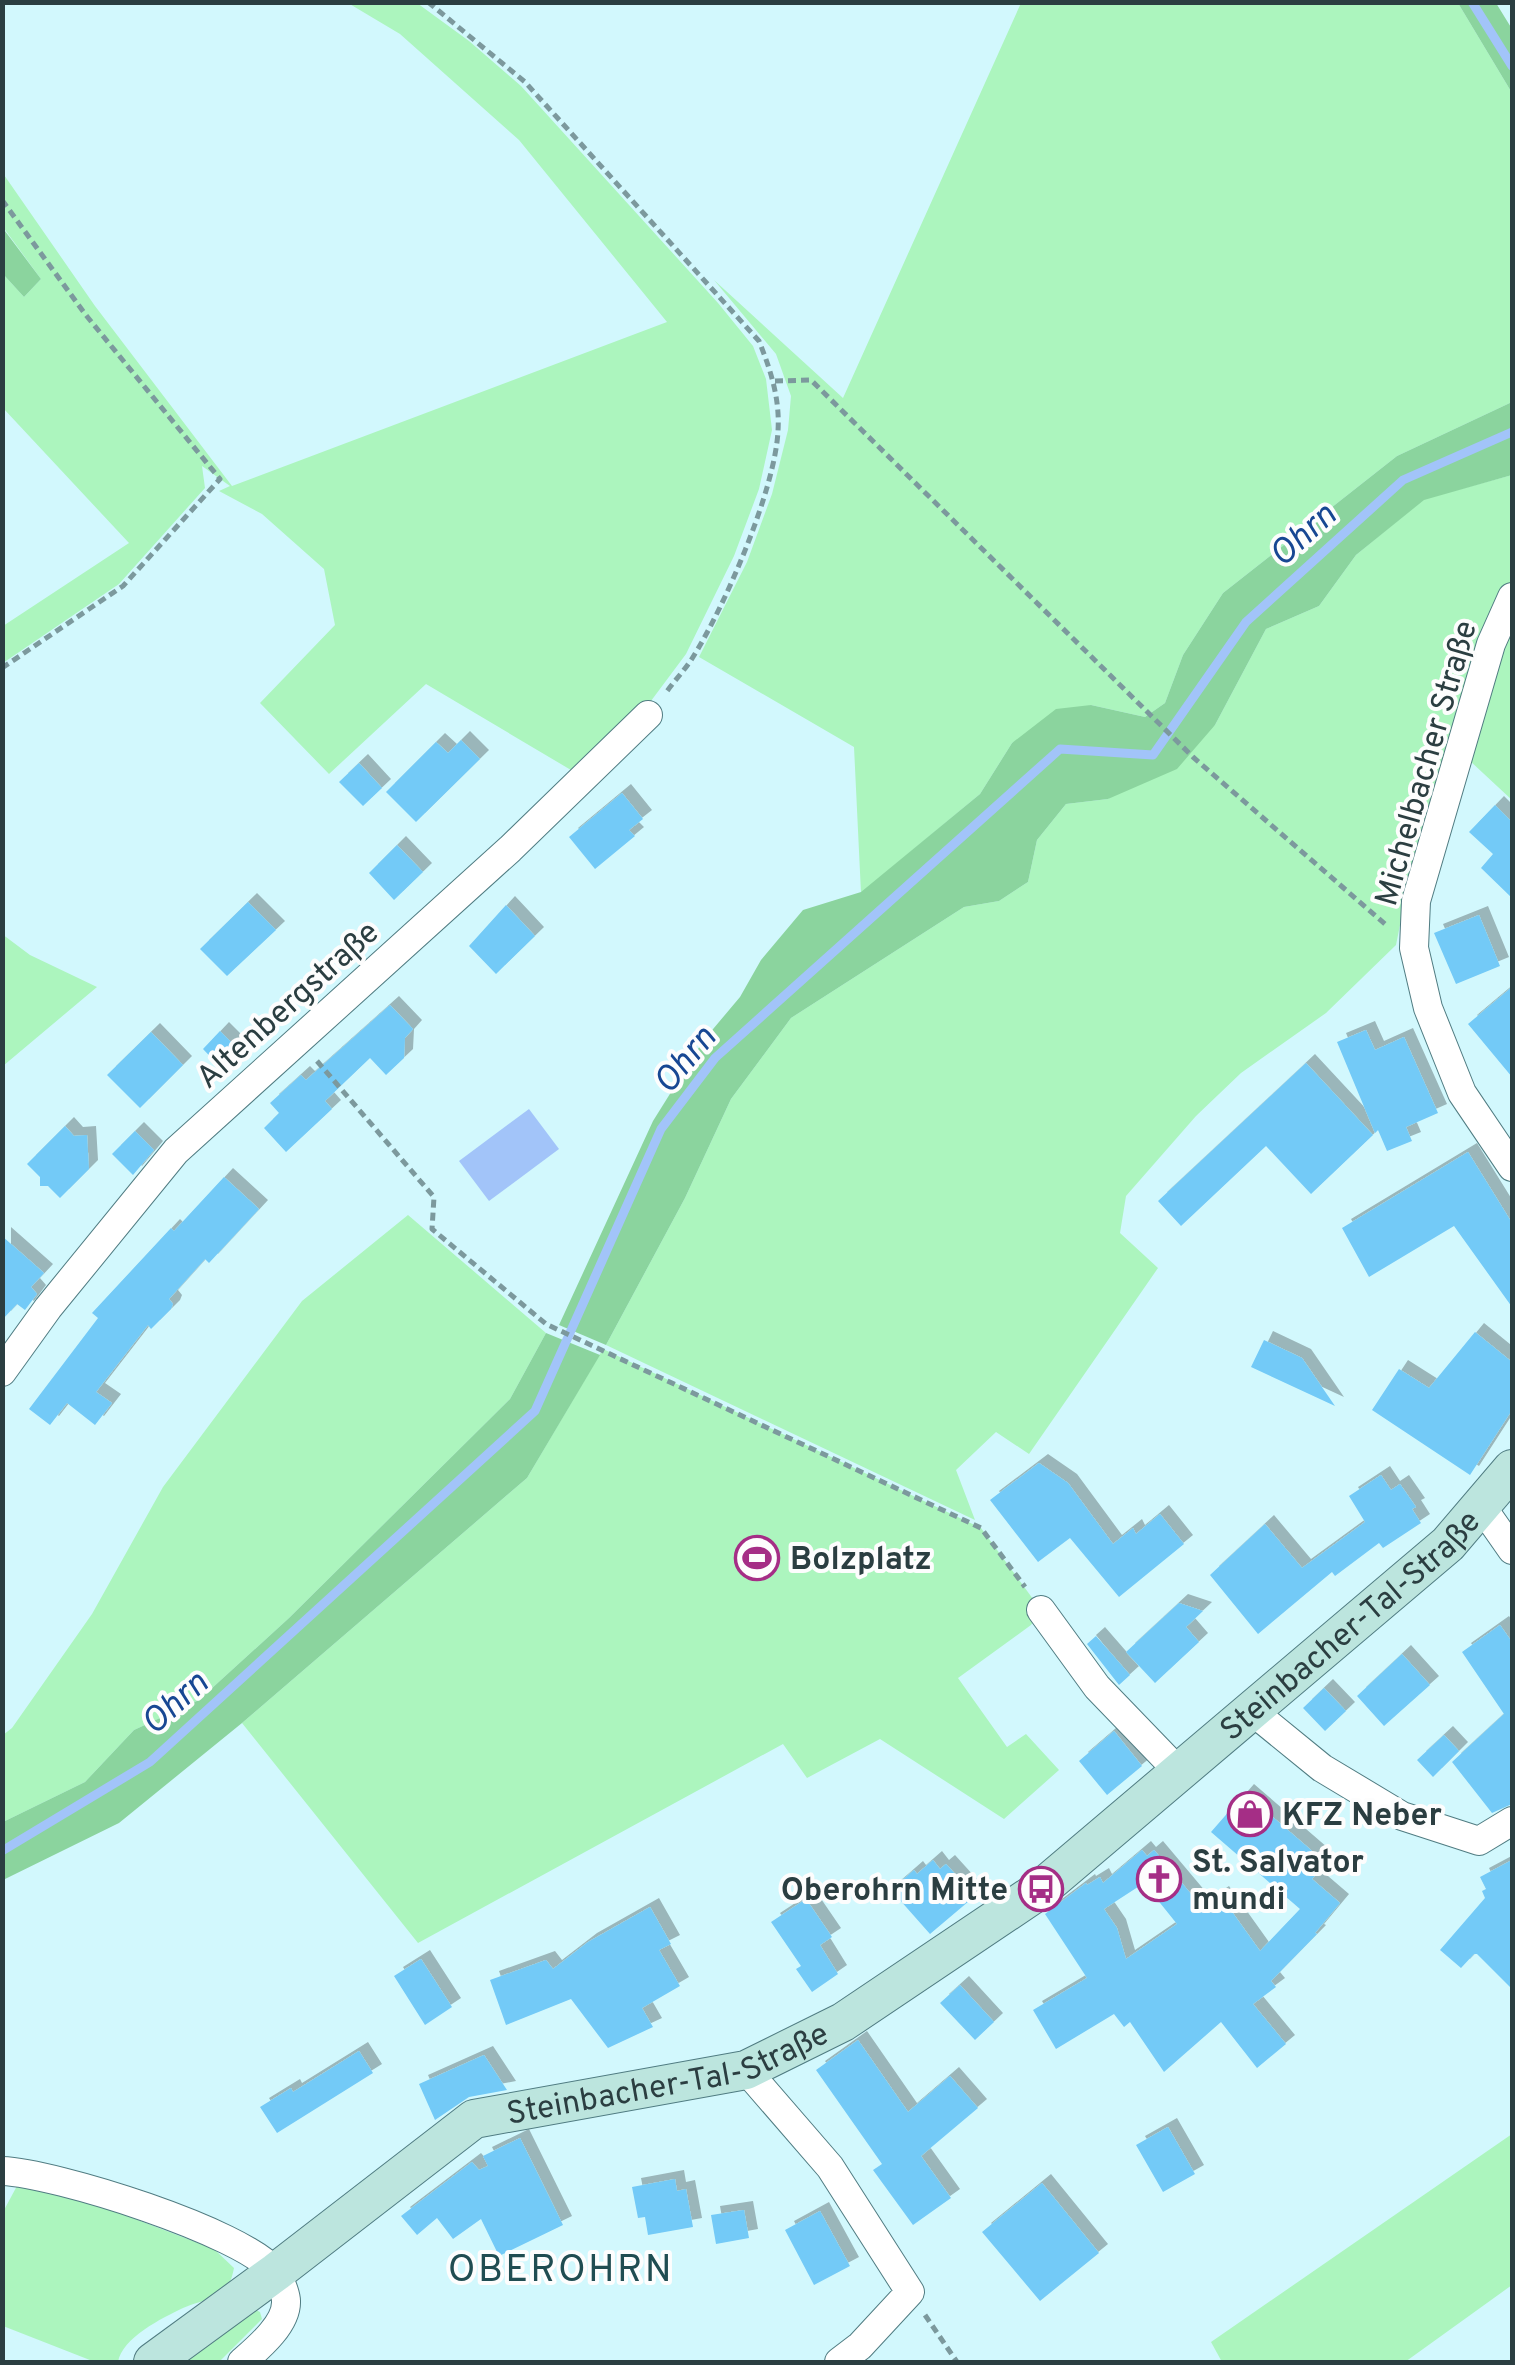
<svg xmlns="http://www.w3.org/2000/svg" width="1515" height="2365" viewBox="0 0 1515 2365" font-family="Overpass,sans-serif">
	<defs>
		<filter id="shadow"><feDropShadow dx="9" dy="-9" stdDeviation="0" flood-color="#0004"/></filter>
	</defs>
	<rect width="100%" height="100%" fill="#d2f8fd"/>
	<!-- green -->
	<path fill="#acf5be" d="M348,3H417L469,41L521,86L718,303L753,346L766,379L772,430L759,489L734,556L686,654L645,709L576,773L426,684L329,774L260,703L335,625L324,569L262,514L219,491L230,486L202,466L205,488L119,584L3,663V626L129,543L3,408V274L24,297L41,279L3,227L2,172L95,306L232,486L667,322L519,140L400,34Z
		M1021,3H1458L1512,93V402L1397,456L1223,593L1183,655L1165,703L1145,717L1091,705L1012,743L980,794L861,893L854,747L699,657L747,562L772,494L788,430L791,396L776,354L714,280L843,398Z
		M1512,475V582L1498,602L1405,900L1396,945L1326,1013L1241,1073L1196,1116L1126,1196L1120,1233L1158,1268L1029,1454L996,1432L956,1470L975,1520L606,1345L685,1198L731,1099L791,1018L964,907L999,901L1028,882L1037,840L1066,804L1108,799L1215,725L1266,629L1319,606L1356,555L1424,499Z
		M1512,623V800L1469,760L1505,637Z
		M2,934L30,955L97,987L3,1066Z
		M408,1215L546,1333L510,1399L289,1618L199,1700L134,1730L85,1782L3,1822V1735L12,1728L92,1614L163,1487L302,1301Z
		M603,1349L981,1528L1041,1610L1031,1625L958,1678L1007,1747L1026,1734L1059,1770L1004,1819L880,1739L807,1778L783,1744L418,1943L242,1723L527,1478Z
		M1512,2134V2285L1405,2362H1222L1211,2342Z
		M18,2184L80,2198L214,2249L234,2268C227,2304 210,2296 183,2308C162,2318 122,2338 118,2362H95L3,2326V2212Z
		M254,2309L260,2312L262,2319L219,2362H180Z"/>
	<!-- forest -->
	<path fill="#8bd49e" d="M1458,3H1496L1512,29V93Z
		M2,227L41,279L24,297L3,274Z
		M1512,402V475L1424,500L1356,555L1319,606L1266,629L1215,725L1177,769L1108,799L1066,804L1037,840L1028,882L999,901L964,907L791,1018L731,1099L685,1198L606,1345L559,1325L653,1121L703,1041L740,997L761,960L803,910L861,892L980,794L1012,743L1056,709L1091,705L1145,717L1165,703L1183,655L1223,593L1397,456Z
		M546,1333L600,1355L527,1478L242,1723L119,1823L3,1880V1822L85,1782L134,1730L199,1700L289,1618L510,1399Z"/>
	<!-- water -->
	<path fill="#a2c4f9" d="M529,1109L559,1149L489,1201L459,1161Z"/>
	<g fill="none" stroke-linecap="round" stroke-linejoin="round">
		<!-- stream -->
		<path stroke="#a2c4f9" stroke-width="9" d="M1472,2L1512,66
			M2,1851L150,1762L535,1411L661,1129L715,1058L1060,749L1153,755L1246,622L1403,480L1512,432"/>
	</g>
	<!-- building -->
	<path fill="#73caf7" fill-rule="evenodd" filter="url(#shadow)" d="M461,740L480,759L416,822L386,792L436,742L448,753Z
		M359,763L382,788L363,806L339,782Z
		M622,793L643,819L629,830L635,836L595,869L569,837Z
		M1495,805L1512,822V898L1481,868L1493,854L1469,832Z
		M397,845L423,872L394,900L369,873Z
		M248,902L276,930L227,976L200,949Z
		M506,905L535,936L496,974L469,946Z
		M1479,915L1500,966L1456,984L1434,933Z
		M1512,987V1077L1468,1024Z
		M390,1005L413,1029L405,1038L404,1058L386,1075L370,1058L325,1101L332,1109L286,1152L264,1128L279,1113L270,1103L301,1075L306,1080Z
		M1366,1030L1375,1050L1404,1037L1438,1113L1406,1127L1412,1141L1387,1151L1378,1130L1375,1133L1337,1042Z
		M220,1031L239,1050L221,1068L203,1049Z
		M151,1032L183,1065L140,1108L107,1075Z
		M1306,1063L1373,1135L1311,1194L1266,1146L1181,1226L1158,1201Z
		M65,1126L74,1136L87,1135L89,1169L60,1198L48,1186H40V1177L27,1164Z
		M135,1131L154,1150L133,1175L112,1154Z
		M1468,1152L1512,1223V1307L1454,1226L1369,1277L1342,1228Z
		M224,1177L259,1209L209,1263L205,1259L169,1299L173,1304L171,1309L151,1329L148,1325L96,1392L112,1403L95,1425L67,1403L50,1425L29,1409L98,1318L92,1313L171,1228L174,1231Z
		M2,1236L44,1273L31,1287L37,1294L25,1310L17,1304L2,1320Z
		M1475,1332L1512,1362V1410L1470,1475L1372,1410L1399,1369L1429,1388Z
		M1264,1340L1302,1358L1335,1406L1251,1367Z
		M1039,1463L1068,1483L1113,1544L1133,1528L1136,1534L1160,1514L1184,1544L1119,1597L1070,1538L1038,1562L990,1500Z
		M1381,1475L1391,1490L1400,1484L1416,1507L1412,1509L1421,1523L1383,1548L1379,1543L1335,1576L1332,1572L1258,1634L1210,1575L1265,1524L1302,1568L1365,1522L1349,1496Z
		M1179,1603L1203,1611L1186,1627L1199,1642L1155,1683L1126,1652Z
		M1500,1625L1512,1642V1804L1492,1813L1452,1762L1504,1714L1462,1652Z
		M1096,1636L1130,1675L1119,1685L1087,1644Z
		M1402,1654L1430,1685L1384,1726L1357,1696Z
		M1324,1688L1346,1711L1325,1731L1303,1708Z
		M1114,1731L1142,1766L1107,1795L1079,1761Z
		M1444,1735L1459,1751L1433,1777L1417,1760Z
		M1245,1793L1326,1863L1312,1879L1340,1903L1315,1933L1317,1934L1271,1981L1276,1987L1253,2004L1286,2044L1257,2068L1221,2022L1164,2072L1130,2022L1124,2027L1114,2014L1056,2049L1033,2010L1087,1978L1045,1914L1086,1883L1087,1885L1100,1877L1103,1883L1142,1850L1147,1856L1154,1850L1202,1907L1220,1895L1260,1951L1300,1909L1211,1832ZM1144,1883L1177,1924L1126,1959L1117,1928L1104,1909Z
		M933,1860L940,1869L946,1864L975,1896L930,1934L891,1890L914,1870L917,1874Z
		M1512,1860V1989L1477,1954H1474L1461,1968L1440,1950L1485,1898L1482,1891L1486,1889L1480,1877Z
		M806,1899L832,1937L820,1945L838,1974L812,1992L796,1969L801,1966L771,1922Z
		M650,1907L671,1944L659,1950L680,1986L642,2008L653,2027L608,2048L571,1999L506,2025L490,1980L546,1960L553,1969L588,1942Z
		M421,1959L452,2007L425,2025L394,1976Z
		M960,1985L994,2022L975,2040L940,2003Z
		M858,2040L908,2112L950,2076L978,2108L921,2156L951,2198L913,2225L873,2170L882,2164L816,2070Z
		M359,2051L373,2073L277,2133L260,2107L291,2088L293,2092Z
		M484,2055L507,2090L469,2097L435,2120L419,2084Z
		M1168,2127L1195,2174L1163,2192L1136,2145Z
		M520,2138L563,2225L499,2256L481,2219L453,2239L437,2218L417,2235L401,2216L472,2162L479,2170L488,2166L483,2156Z
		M675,2179L677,2191L686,2189L693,2227L648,2235L645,2217L638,2218L632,2187Z
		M1042,2183L1099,2253L1040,2301L982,2232Z
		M744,2210L749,2238L716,2244L711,2215Z
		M820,2211L850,2266L814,2285L785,2230Z"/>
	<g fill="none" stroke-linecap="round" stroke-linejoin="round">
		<defs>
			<path id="minor" d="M1512,597L1491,644L1416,901L1414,948L1428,1008L1462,1093L1512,1167
				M2,1372L48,1308L176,1151L510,849L648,715
				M1482,1507L1512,1550
				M1041,1610L1097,1687L1179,1772
				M1252,1711L1322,1768L1402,1816L1479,1841L1512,1821
				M746,2070L830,2167L910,2292L860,2346L839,2362
				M2,2171C55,2173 243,2232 275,2272C279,2277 286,2294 286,2301C287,2324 258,2348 242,2362"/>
			<g id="secondary">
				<path id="s1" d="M153,2362L276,2272L474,2119L746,2070L843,2022L1041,1889L1448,1544L1512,1469"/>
			</g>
		</defs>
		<!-- minor casing -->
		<use href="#minor" stroke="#507c82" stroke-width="30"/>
		<!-- secondary casing -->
		<use href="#secondary" stroke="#507c82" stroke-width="40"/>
		<!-- path -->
		<path stroke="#7c999d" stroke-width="5" stroke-dasharray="8 5" stroke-linecap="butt" d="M428,2L525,82L759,341C771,371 780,399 778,431C775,490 725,606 693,657C685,670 674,681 665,694
			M2,200L85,314L220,479L123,586L2,668
			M775,381L811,380L1193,757L1385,924
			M317,1061L434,1197L432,1229L546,1324L981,1528L1025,1587
			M925,2315L957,2362"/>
		<!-- minor -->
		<use href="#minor" stroke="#fff" stroke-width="28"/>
		<!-- secondary -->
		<use href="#secondary" stroke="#bce5de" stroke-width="38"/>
	</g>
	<!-- icons -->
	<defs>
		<symbol id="stadium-ring" viewBox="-11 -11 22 22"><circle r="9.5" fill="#fdfdfd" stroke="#a52e86" stroke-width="1.5"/><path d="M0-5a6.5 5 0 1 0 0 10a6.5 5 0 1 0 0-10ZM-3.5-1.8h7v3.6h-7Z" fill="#a52e86"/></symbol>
		<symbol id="shop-ring" viewBox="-11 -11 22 22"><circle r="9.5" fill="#fdfdfd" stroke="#a52e86" stroke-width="1.5"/><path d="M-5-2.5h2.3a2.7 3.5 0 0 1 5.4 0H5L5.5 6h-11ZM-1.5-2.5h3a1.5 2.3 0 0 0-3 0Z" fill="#a52e86"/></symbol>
		<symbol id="church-ring" viewBox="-11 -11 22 22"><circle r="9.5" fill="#fdfdfd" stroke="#a52e86" stroke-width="1.5"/><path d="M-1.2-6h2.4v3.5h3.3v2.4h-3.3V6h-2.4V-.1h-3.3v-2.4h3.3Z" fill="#a52e86"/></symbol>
		<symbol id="bus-ring" viewBox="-11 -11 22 22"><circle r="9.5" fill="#fdfdfd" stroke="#a52e86" stroke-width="1.5"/><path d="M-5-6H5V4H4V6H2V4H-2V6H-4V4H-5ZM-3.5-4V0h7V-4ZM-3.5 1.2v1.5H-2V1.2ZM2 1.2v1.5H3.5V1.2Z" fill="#a52e86"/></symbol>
	</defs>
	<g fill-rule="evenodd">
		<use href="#stadium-ring" x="732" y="1533" width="50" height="50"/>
		<use href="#shop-ring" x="1225" y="1789" width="50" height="50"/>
		<use href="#church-ring" x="1134" y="1854" width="50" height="50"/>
		<use href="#bus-ring" x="1016" y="1864" width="50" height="50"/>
	</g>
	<g text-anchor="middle" stroke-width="8" stroke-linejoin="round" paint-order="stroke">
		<!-- street labels -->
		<g font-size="32" fill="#2b3e41" stroke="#fdfdfd">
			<text transform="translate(1425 763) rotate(-74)" y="11">Michelbacher Straße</text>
			<text transform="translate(287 1004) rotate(-42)" y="11">Altenbergstraße</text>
			<text dy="11" stroke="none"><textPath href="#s1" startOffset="1432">Steinbacher-Tal-Straße</textPath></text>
			<text dy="11" stroke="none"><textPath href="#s1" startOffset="602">Steinbacher-Tal-Straße</textPath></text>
		</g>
		<!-- poi labels -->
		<g font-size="32" font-weight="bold" fill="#2b3e41" stroke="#fdfdfd" text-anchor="start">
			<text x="790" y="1569">Bolzplatz</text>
			<text x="1282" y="1825">KFZ Neber</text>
			<text x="1192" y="1872">St. Salvator<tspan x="1192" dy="37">mundi</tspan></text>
			<text x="1008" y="1900" text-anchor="end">Oberohrn Mitte</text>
		</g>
		<!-- water labels -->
		<g font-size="35" font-style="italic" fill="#174793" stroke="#fdfdfd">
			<text transform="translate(1302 534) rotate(-42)" y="12">Ohrn</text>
			<text transform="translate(684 1059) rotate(-50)" y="12">Ohrn</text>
			<text transform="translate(174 1702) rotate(-42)" y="12">Ohrn</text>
		</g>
		<!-- quarter labels -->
		<g font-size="38" letter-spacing="2.5" fill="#204d52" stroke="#fdfdfd">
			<text x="561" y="2281">OBEROHRN</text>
		</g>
	</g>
	<!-- border -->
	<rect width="1515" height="2365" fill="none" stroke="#2b3e41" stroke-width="10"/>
</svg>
